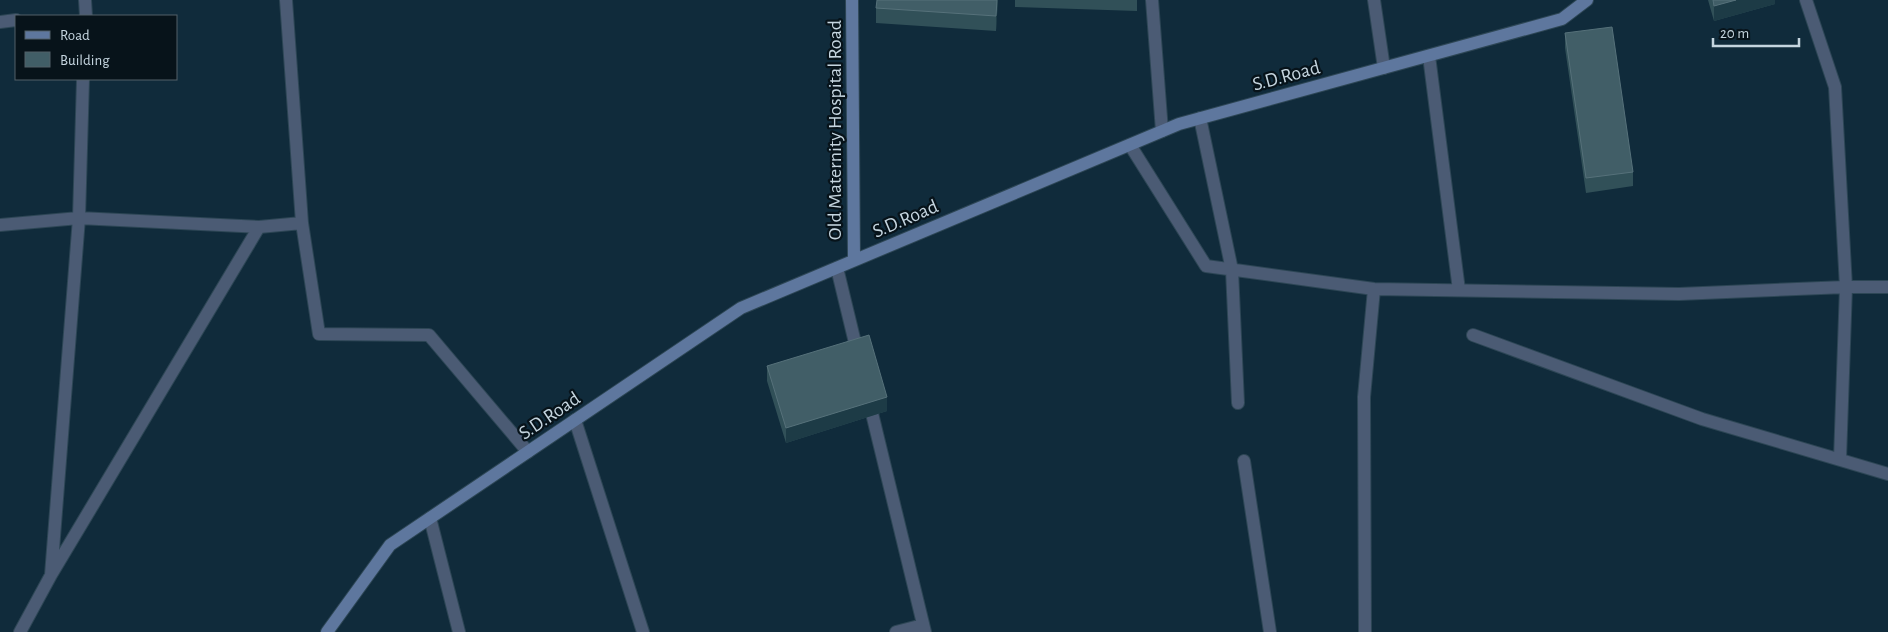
<svg xmlns="http://www.w3.org/2000/svg" width="1888" height="632" viewBox="0 0 1888 632" font-family="'Alegreya Sans',sans-serif">
	<rect width="100%" height="100%" fill="#102b3b"/>
	<g fill="none" stroke-linecap="round" stroke-linejoin="round">
		<defs>
			<path id="street" d="M85,0L86,16
				M286,0L302,223L319,334L429,335L528,452
				M1152,0L1162,131
				M1374,0L1384,68
				M1806,0L1835,87L1846,287L1840,459
				M0,22L16,20
				M1429,56L1459,290
				M1200,118L1232,270L1238,403
				M1130,145L1206,266L1374,289L1679,294L1846,287H1888
				M0,225L79,218L259,227L302,223
				M837,268L858,355
				M1473,335L1702,419L1888,474
				M869,401L925,632
				M575,420L643,632
				M1244,461L1270,632
				M430,518L459,632
				M51,575L79,218L83,79
				M20,632L51,575L259,227
				M896,632L923,625
				M1365,632L1364,397L1374,289"/>
			<path id="secondary" d="M852,0L854,260
				M327,632L390,545L741,308L1179,124L1562,19L1587,0"/>
		</defs>
		<!-- street casing -->
		<use href="#street" stroke="#2d4655" stroke-width="14"/>
		<!-- secondary casing -->
		<use href="#secondary" stroke="#2d4655" stroke-width="14"/>
		<!-- street -->
		<use href="#street" stroke="#4b5b74" stroke-width="12"/>
		<!-- secondary -->
		<use href="#secondary" stroke="#5e779e" stroke-width="12"/>
	</g>
	<!-- wall -->
	<path fill="#315058" d="M998,0L996,31L876,23V8Z
		M1015,0H1137V11L1015,7Z
		M1708,0H1775V4L1714,21Z
		M1565,33L1633,172V186L1586,193L1565,48Z
		M767,366L887,411L786,443L767,381Z"/>
	<!-- shaded-wall -->
	<path fill="#1d3b46" d="M997,0H998L996,31V16Z
		M1736,0H1775V4L1714,21V6Z
		M887,397V411L786,443V428Z"/>
	<!-- building -->
	<path fill="#415e67" stroke="#56717a" d="M877,0H997L996,16L876,8Z
		M1713,0H1736L1714,6Z
		M1612,27L1633,172L1586,178L1565,33Z
		M869,335L887,397L786,428L767,366Z"/>
	<g text-anchor="middle" stroke-width="4.5" stroke-linejoin="round" paint-order="stroke">
		<!-- street labels -->
		<g font-size="20" fill="#c5d5df" stroke="#07131a">
			<text transform="translate(1286 75) rotate(-15)" y="7">S.D.Road</text>
			<text transform="translate(834 130) rotate(-90)" y="7">Old Maternity Hospital Road</text>
			<text transform="translate(905 218) rotate(-23)" y="7">S.D.Road</text>
			<text transform="translate(549 415) rotate(-34)" y="7">S.D.Road</text>
		</g>
	</g>
	<!-- legend -->
	<rect x="15" y="15" width="162" height="65" fill="#07131a" stroke="#536169"/>
	<rect x="25" y="31" width="25" height="8" fill="#5e779e" stroke="#536169"/>
	<text x="60" y="40" font-size="15" fill="#c5d5df">Road</text>
	<rect x="25" y="52" width="25" height="15" fill="#415e67" stroke="#536169"/>
	<text x="60" y="65" font-size="15" fill="#c5d5df">Building</text>
	<!-- scale -->
	<path d="M1713 38v8h86v-8" fill="none" stroke="#c5d5df" stroke-width="2.5"/>
	<text x="1720" y="38" font-size="15" fill="#c5d5df" stroke="#07131a" stroke-width="4" paint-order="stroke">20 m</text>
</svg>
